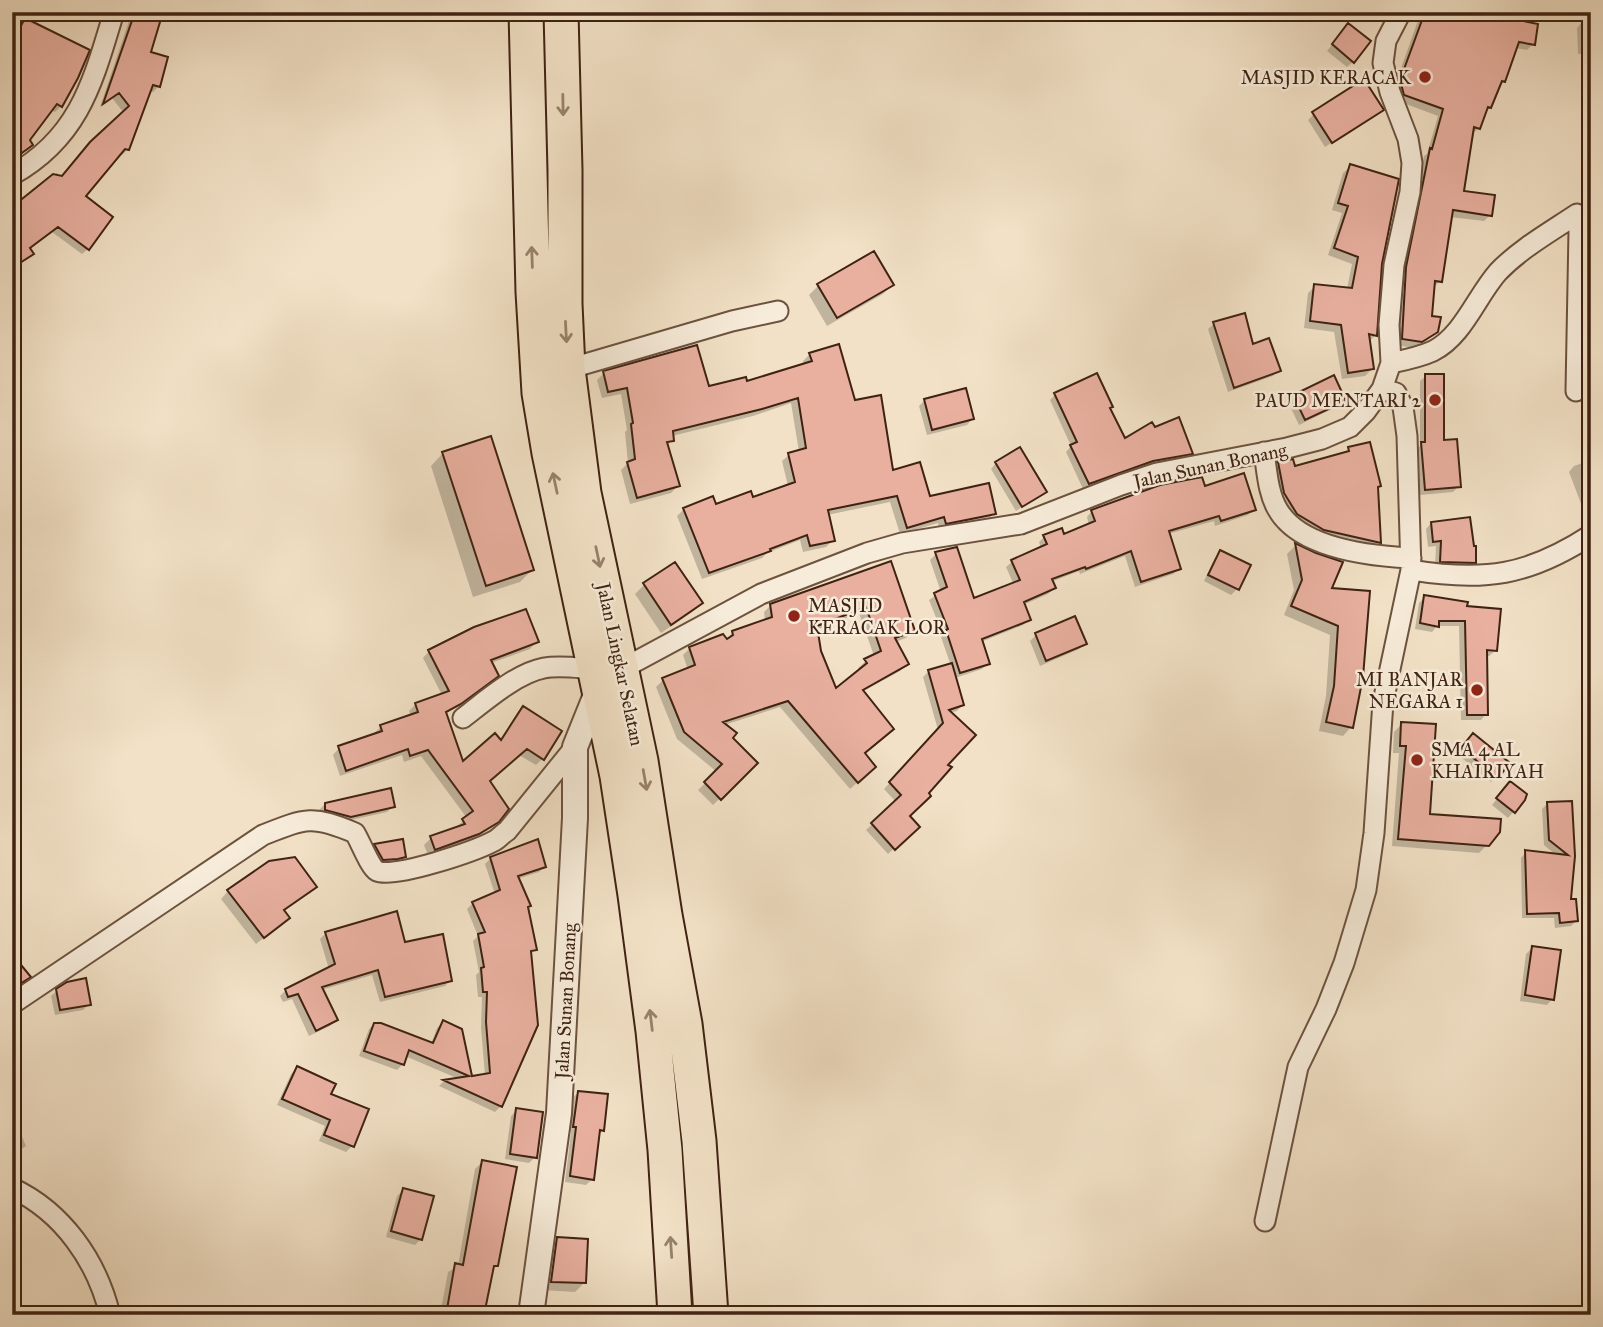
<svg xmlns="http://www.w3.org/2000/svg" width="1603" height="1327" viewBox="0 0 1603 1327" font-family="'IM FELL Great Primer',serif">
	<rect width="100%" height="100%" fill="#f2e1c6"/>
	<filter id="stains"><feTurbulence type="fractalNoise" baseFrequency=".00286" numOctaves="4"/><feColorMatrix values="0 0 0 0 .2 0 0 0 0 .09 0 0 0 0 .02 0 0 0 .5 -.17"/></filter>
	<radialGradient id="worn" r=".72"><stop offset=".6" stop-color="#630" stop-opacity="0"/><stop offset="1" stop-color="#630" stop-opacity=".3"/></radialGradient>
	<!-- shadow -->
	<path fill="#0003" fill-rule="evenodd" d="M132,12H161L148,54L159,86L153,92L149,91L128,149L122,155L119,154L83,197L88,249L82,254L52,232L28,249L32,254L12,269V209L57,173L61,178L124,113L112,98L100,107Z
		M1421,12H1534L1533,44L1527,50L1515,48L1503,81L1498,86L1479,128L1472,134L1462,192L1490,215L1484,221L1450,217L1440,281L1433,288L1430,317L1437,331L1414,348L1396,345L1400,275L1424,156L1427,154L1438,116L1398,101L1394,88Z
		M25,20L61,106L55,112L51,110L28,140L31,145L12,160V40L19,26Z
		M1591,21V53L1578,54L1577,28L1582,22Z
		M1343,31L1353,62L1347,67L1327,51Z
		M1314,114L1376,115L1325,147L1308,120Z
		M1351,166L1380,264L1376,335L1368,342L1372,369L1365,376L1342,379L1334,332L1304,328L1308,293L1315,286L1347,289L1352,264L1328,255L1342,213L1332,210L1343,173Z
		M892,285L883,294L827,326L809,295L818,286Z
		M1214,324L1252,346L1279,370L1273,376L1228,392L1208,329Z
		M810,354L854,402L892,472L929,498L994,513L988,520L939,530L938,523L900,534L890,502L827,515L833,540L826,547L803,552L800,540L767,553L762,558L702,579L677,516L684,509L752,500L788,486L782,461L789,455L799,452L791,403L753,416L672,436V440L666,446L678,486L671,493L630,504L621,470L628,463L625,432L627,430L621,394L602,398L597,380L604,373L708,388L746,384L804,365L803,361Z
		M1426,376L1442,442L1459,486L1453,492L1420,495L1416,450L1420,446V381Z
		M1333,377L1344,400L1338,406L1299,425L1288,402L1294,397Z
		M1055,395L1108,409L1124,440L1191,453L1186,458L1146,466L1083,489L1066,452L1071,446L1050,400Z
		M925,400L972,419L967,425L927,435L919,406Z
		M1349,449L1376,488L1378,529H1380V543L1374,548L1303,528L1281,505L1273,470L1279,464L1293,468L1343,455Z
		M443,453L532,570L520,582L473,597L431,466Z
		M1591,460V521L1588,522L1569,472L1574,466Z
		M996,463L1045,491L1016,511L991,469Z
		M1204,488L1254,509L1248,515L1215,526L1214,521L1168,534L1179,568L1173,574L1135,587L1125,556L1080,574L1079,571L1051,582L1054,588L1048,594L1023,605L1029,619L1023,625L981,642L988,663L982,669L955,678L962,705L957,711L949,713L946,765L907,816L917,827L888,854L866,830L896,802L884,789L938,730L923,677L929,671L951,666L941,637L943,635L929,600L941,592L930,560L936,554L973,600L1014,585L1006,567L1012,562L1041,549L1039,542L1044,537L1063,536L1089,525L1087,517L1092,511Z
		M1431,523L1474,562L1468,568L1435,567L1436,546L1428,547L1426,529Z
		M1296,545L1329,590L1368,592L1351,727L1343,736L1319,731L1326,696L1330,635L1284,615L1294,590L1287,554Z
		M1221,552L1237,589L1231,595L1204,581L1215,558Z
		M890,563L913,631L906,638L895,642L907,664L900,671L862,692L863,754L867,774L850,789L780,707L724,725L731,738L756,763L713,805L698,790L717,772L677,739L656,687L663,680L688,670L683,655L690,648L725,640L733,632L765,622L764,612L771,605ZM859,613L874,656L866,661L858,668L860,671L835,691L819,652L816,630Z
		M674,564L701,603L692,612L661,633L635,594L644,585Z
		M1591,568V614L1583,613Z
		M1425,597L1465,607L1495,651L1489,656H1486V714L1481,720H1461L1459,626H1437L1432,632L1415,629L1419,603Z
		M1074,618L1085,643L1079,649L1040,666L1030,641L1036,635Z
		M536,642L530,649L491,663L490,682L445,714L462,764L499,741L523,708L542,759L536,765L519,755L488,782L497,821L490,828L471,840L428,855L424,845L431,838L456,827L467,818L421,756L404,762L402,755L340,776L333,755L339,748L375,736L374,733L381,727L411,716L409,711L416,704L442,695L423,658L429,651Z
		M1402,724L1428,815L1487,845L1479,853L1392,846L1399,753H1393L1394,732Z
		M1468,741L1497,776L1491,782L1457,754Z
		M1505,789L1523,800L1508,818L1492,805Z
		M1570,803L1569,901L1576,921L1571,926L1555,928L1554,918H1522L1521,858L1526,852L1557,856L1544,845L1542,809L1547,804Z
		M325,804L393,806L387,812L342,822L320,816L319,810Z
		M375,846L403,857L397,863L377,865L370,851Z
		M491,858L544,866L539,872L517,879L527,908L535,949L530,954L501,1106L495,1112L439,1086L443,1082L459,1079L405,1056L403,1064L397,1070L359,1056L369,1029L375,1023L431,1044L437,1028L443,1022L471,1078L485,1075L481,1028L482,997H478L476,975L479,972L473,941L478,936L467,909L473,903L495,894L485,864Z
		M228,891L307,894L283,911L280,925L256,944L221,899Z
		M326,933L403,944L450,980L445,986L380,1002L372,975L321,990L336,1020L330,1026L309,1036L292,999L283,1002L280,996L286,990L329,969L320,939Z
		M1532,948L1552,999L1547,1005L1520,1001L1526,954Z
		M58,990L89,1004L83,1010L55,1015L51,996Z
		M297,1068L352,1146L346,1152L319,1141L325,1126L277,1105L291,1074Z
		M578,1093L603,1130L598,1135L592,1179L586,1185L565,1182L571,1132H569L572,1098Z
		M517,1110L535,1157L529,1163L505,1159L511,1116Z
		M18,1127L26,1146L12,1155V1129Z
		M482,1162L496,1266L491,1271L484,1315H436V1310L442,1304L448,1272L458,1266L475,1169Z
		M403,1190L421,1239L415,1245L386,1237L397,1196Z
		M557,1239L584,1283L575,1292L542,1290L548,1249Z"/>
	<!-- building -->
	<path fill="#e9b0a0" stroke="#3f2212" stroke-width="2" fill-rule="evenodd" d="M135,12H163L151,52L168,57L160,87L153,85L129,150L125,149L86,196L113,217L89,250L58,227L30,248L34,254L12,268V207L53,174L62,176L90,142L129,106L119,93L103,104Z
		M1425,12H1478L1538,24L1535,45L1519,42L1505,82L1502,81L1491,108L1488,107L1480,129L1474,127L1464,191L1495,195L1492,216L1453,210L1442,282L1435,281L1432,316L1441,317L1438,332L1422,342L1402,339L1406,267L1430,148L1432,149L1443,109L1404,95L1400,80Z
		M25,18L90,50L78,78L62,107L57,104L30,140L33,145L12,160V43Z
		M1348,23L1371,41L1354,63L1332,44Z
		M1364,79L1384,110L1332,143L1312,112Z
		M1350,164L1399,179L1382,264L1377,336L1369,334L1374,369L1348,373L1341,325L1310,321L1314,284L1352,288L1358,257L1334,248L1348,206L1338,203Z
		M874,251L894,285L837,318L817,284Z
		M1245,313L1253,344L1269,338L1281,371L1234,388L1213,322Z
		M839,344L855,400L881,395L893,470L920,462L930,496L989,483L996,514L946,524L944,517L907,528L897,496L828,510L835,541L810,546L807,535L770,549L771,551L709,573L683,508L713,496L716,504L751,491L753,497L795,482L788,453L806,448L798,398L762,409L673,431L674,441L667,442L680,486L637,498L627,462L635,459L631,424L633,423L627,388L608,392L603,371L697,345L709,386L746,377L747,381L812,361L809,353Z
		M1097,373L1113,407L1110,408L1125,438L1152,422L1155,427L1179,417L1193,454L1153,461L1089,484L1070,445L1077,442L1054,393Z
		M1425,374H1444V440L1457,439L1461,487L1425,490L1421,442H1425Z
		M1334,375L1346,401L1305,420L1293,395Z
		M966,388L974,419L932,430L924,399Z
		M491,436L534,570L486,586L442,452Z
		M1370,442L1381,486L1378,487L1381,543L1324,530L1297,514L1284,493L1278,462L1293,459L1295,466L1349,451L1348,447Z
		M1020,447L1047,492L1022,507L995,462Z
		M1244,473L1256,510L1221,521L1219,516L1169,531L1181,569L1141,582L1131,551L1086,569L1085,567L1052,579L1056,588L1024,602L1031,620L982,639L990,664L960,673L946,630L948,629L934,593L947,587L935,552L957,547L974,598L1020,580L1011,560L1047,544L1043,535L1062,528L1064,534L1095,521L1091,510L1160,485L1202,477L1205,486Z
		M1470,517L1474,546H1476V563L1440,562L1441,541L1433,542L1431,522Z
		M1295,543L1316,553L1343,562L1332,588L1370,591L1363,677L1353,728L1326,722L1334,686L1338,626L1291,606L1302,580Z
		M1220,550L1251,565L1239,590L1208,575Z
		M891,561L915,631L895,638L909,664L863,690L894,729L865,753L876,767L858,783L788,701L723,722L737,733L733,738L758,763L721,800L704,782L722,764L684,732L662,678L695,665L689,647L723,634L727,639L733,635L732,631L772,617L770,604ZM866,607L881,651L864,659L867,663L836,688L821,651L817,626Z
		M675,562L703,603L671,625L643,583Z
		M1424,595L1468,602L1467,606L1501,609L1497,651L1487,650L1488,715H1467L1465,621H1439V627L1420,623Z
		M526,609L539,642L491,660L499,676L461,704L446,712L463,761L495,733L501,740L523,706L562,731L544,760L527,749L490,781L509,809L499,822L479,834L435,850L430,836L465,824L462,819L473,811L428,750L410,756L408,749L346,771L338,746L382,731L380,725L418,712L415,703L449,691L428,650L474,627Z
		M1075,616L1087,644L1046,661L1035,633Z
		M952,663L964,705L949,710L976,735L948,765L952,767L929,793L931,796L910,816L920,827L895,850L871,823L901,795L889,782L943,723L928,670Z
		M1401,722L1436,724L1430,814L1501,819L1500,832L1489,846L1398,839L1406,746H1400Z
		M1473,733L1510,763L1498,778L1461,748Z
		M1510,781L1527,794L1525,800L1515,813L1496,798Z
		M391,788L395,807L351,817L325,810V803Z
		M1572,801L1575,856L1571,899H1576L1578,921L1560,923L1559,913L1527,914L1525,850L1568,855L1549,840L1547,802Z
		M403,839L406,857L398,859L383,860L374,844Z
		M538,839L546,867L518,876L531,906L528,907L537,950L531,951L538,1025L502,1107L443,1080L469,1076L409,1050L404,1065L364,1051L374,1023H381L433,1043L443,1020L462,1029L472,1076L490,1073L486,1022L487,992H483L481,968L484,967L478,934L485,932L472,902L500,890L490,857Z
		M295,857L317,887L284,910L290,918L264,938L227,890L269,861Z
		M397,911L405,942L443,934L452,981L385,997L378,970L322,987L338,1020L316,1031L298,994L288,997L285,989L335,964L325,932Z
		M1532,946L1561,950L1554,1000L1525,995Z
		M12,954L31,977L12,989Z
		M86,978L91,1005L60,1010L56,989L67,982Z
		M297,1066L336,1084L331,1094L369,1109L354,1147L324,1135L330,1120L282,1099Z
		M578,1091L608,1094L604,1131L600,1130L594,1180L570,1176L576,1127H573Z
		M516,1108L543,1112L537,1158L510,1154Z
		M482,1160L517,1167L498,1266H494L484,1315H446L455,1263L463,1265Z
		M403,1188L434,1196L422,1240L391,1231Z
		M557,1237L588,1239L586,1283L551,1282Z"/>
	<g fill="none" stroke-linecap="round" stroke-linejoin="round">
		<defs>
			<path id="minor" d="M12,175C80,137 93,81 114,12
				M1391,363C1405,360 1420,357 1433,351C1463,336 1476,297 1498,272C1520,249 1550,232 1577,214L1579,231L1576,391
				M568,369L732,321L778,311
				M1264,452C1267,471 1268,494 1278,510C1301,549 1371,556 1411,558
				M1411,570C1484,582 1528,576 1591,535
				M622,669L761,594L867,553L902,543L1021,524L1121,485L1157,473L1287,448L1322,439L1350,427L1366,411L1382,389L1391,363L1389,325L1394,265L1410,192L1412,163L1408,139L1390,92L1383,63L1386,41L1401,12
				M463,718C485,701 517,673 544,668C560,665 578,668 595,669
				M12,1004L263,835C306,818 312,815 355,833C360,841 370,867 377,871C394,879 475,851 494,841C498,839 502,834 507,831L575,747
				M12,1188C63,1212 97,1261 110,1315
				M1265,1221L1298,1067L1326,1009L1344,963L1366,890L1374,833L1383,702L1411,570L1407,436L1403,407L1396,393L1382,389"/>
			<path id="tertiary" d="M531,1315L559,1113L575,818V747L598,690"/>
			<path id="trunk" d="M526,12L533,292L539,393L549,453L617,776L635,895L653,1031L665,1150L675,1315
				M561,12L565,170V304L568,369L584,493L641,761L665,915L685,1024L699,1141L711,1315"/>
		</defs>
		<!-- minor casing -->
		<use href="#minor" stroke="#6c523f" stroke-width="23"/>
		<!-- tertiary casing -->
		<use href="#tertiary" stroke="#6c523f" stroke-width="28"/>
		<!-- trunk casing -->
		<use href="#trunk" stroke="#3f2212" stroke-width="37"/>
		<!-- minor -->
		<use href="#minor" stroke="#f7ecda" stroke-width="19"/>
		<!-- tertiary -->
		<use href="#tertiary" stroke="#f7ecda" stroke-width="24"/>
		<!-- trunk -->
		<use href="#trunk" stroke="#f2e1c6" stroke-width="33"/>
	</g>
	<!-- one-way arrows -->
	<defs><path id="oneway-shaft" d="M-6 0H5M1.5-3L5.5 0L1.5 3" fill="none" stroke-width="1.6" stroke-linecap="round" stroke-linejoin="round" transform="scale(1.75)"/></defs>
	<g stroke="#98826c">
		<use href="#oneway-shaft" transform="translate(563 105) rotate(89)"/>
		<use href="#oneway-shaft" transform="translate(532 257) rotate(-92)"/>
		<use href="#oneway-shaft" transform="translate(566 332) rotate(87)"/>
		<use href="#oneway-shaft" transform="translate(555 483) rotate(-102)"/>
		<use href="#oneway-shaft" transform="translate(598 557) rotate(78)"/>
		<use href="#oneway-shaft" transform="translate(645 780) rotate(80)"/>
		<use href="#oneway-shaft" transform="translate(651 1020) rotate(-97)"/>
		<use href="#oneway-shaft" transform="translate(671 1247) rotate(-94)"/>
	</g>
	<!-- markers -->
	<g fill="#8f2418" stroke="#f7ecda" stroke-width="2.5">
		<circle cx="1425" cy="77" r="7"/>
		<circle cx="1435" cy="400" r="7"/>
		<circle cx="794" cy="616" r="7"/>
		<circle cx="1477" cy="690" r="7"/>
		<circle cx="1417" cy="760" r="7"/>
	</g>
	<g text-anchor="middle" stroke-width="5" stroke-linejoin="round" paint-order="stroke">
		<!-- poi labels -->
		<g font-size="19" fill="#3f2212" stroke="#f7ecda" text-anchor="end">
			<text x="1411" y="84">MASJID KERACAK</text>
			<text x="1421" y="407">PAUD MENTARI 2</text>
			<text x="808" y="612" text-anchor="start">MASJID<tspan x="808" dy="22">KERACAK LOR</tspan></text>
			<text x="1463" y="686">MI BANJAR<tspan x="1463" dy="22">NEGARA 1</tspan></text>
			<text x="1431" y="756" text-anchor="start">SMA 4 AL<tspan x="1431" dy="22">KHAIRIYAH</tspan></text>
		</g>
		<!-- street labels -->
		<g font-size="19" fill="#3f2212" stroke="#f7ecda">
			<text transform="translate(1210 465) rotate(-12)" y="7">Jalan Sunan Bonang</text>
			<text transform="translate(621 664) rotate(78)" y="7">Jalan Lingkar Selatan</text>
			<text transform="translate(565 1001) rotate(-87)" y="7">Jalan Sunan Bonang</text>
		</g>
	</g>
	<!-- margin -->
	<rect width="1603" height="1327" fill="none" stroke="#f2e1c6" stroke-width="42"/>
	<rect x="14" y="14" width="1575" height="1299" fill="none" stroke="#3f2212" stroke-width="3.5"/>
	<rect x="21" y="21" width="1561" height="1285" fill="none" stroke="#3f2212" stroke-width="2"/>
	<rect width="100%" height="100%" filter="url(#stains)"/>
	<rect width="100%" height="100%" fill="url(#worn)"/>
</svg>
